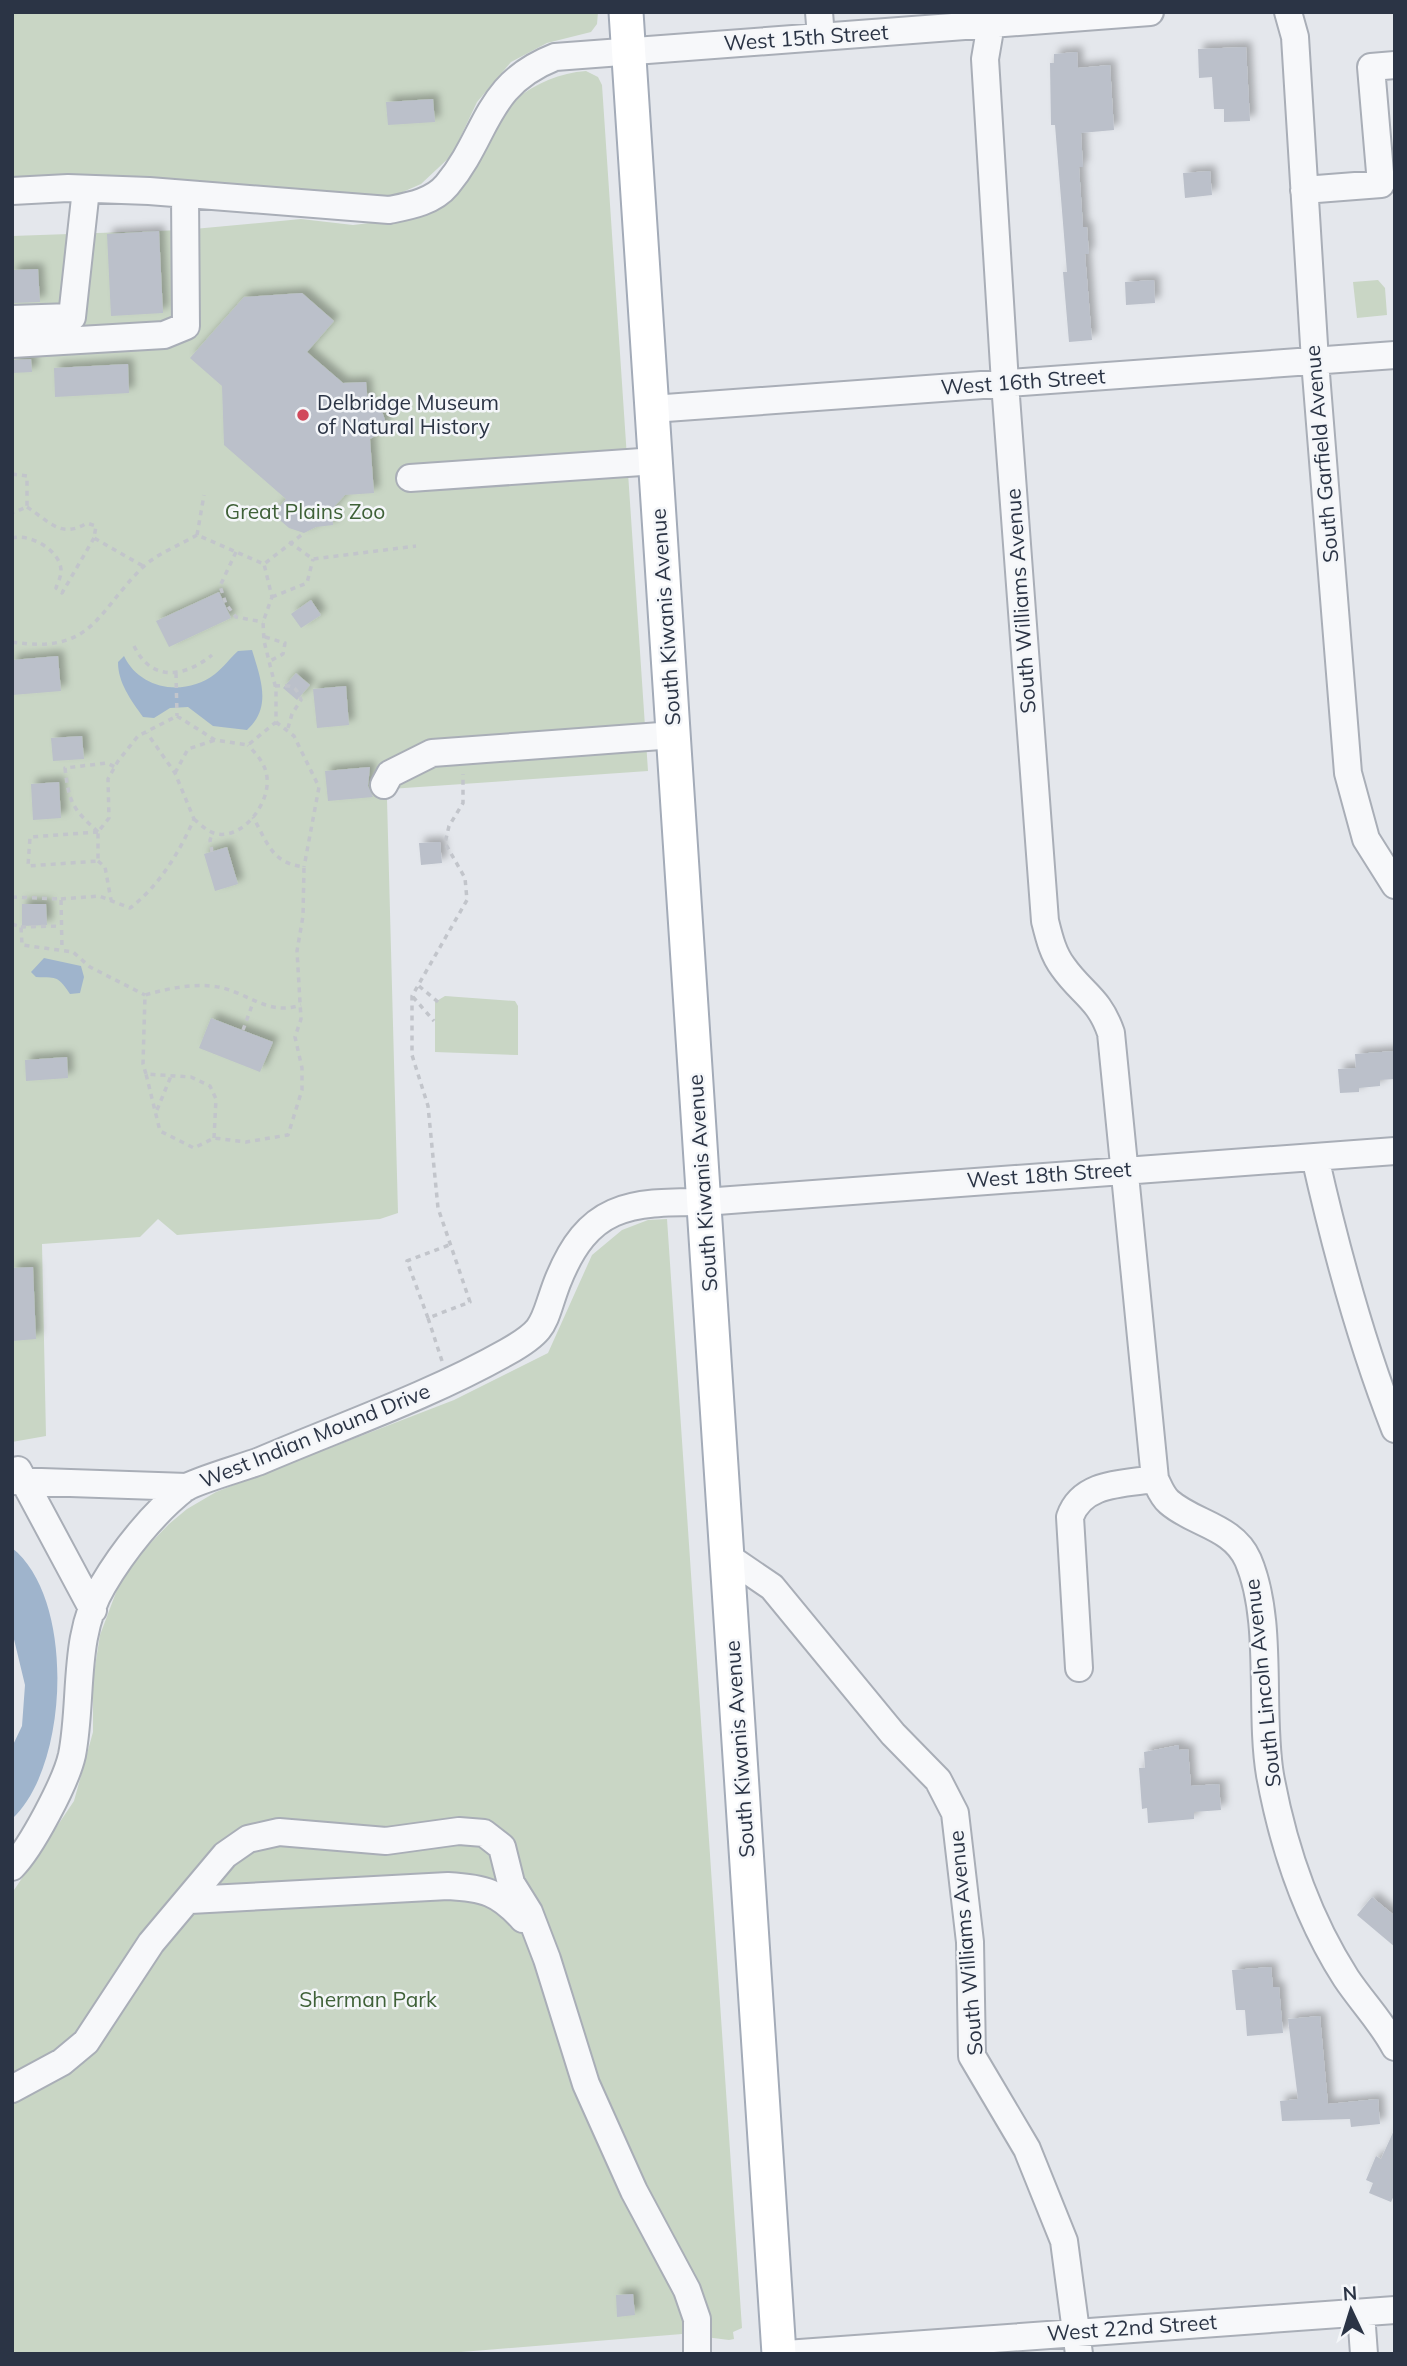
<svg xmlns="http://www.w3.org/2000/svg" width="1407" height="2366" viewBox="0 0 1407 2366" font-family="Mulish,sans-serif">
	<defs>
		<filter id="shadow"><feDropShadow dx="5.5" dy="-5.5" stdDeviation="3.5" flood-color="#0004"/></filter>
	</defs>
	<rect width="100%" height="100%" fill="#e4e7ec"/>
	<!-- green -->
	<path fill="#c9d6c5" d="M12,12H598L597,24L591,32L547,43L511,62L477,102L452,155L421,184L396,195L360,200L165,179L14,178L12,183Z
		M586,71L598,77L602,85L648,771L390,789L387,799L398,1213L380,1219L177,1235L158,1219L140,1237L42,1244L46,1436L12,1442V236L183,230L301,219L353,225L403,219L516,99C536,83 560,73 586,71Z
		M1378,280L1385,288L1387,315L1357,318L1353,282Z
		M445,996L515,1001L518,1006V1055L435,1052V1002Z
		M667,1219L742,2328L733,2332L734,2339L729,2340L682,2334L437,2354H12V1893L74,1801L93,1732V1679L100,1635L121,1579L136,1558L169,1524L187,1509L216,1492L454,1400L548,1353L592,1255L622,1230L648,1220Z"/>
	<!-- water -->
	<path fill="#9fb4cc" d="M252,650C261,680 272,707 247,730L213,726L188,707L170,708L154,718L143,717C131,700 118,683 118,662L124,656C140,690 185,697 215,674C223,668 230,658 238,651Z
		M44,958L81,966L84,977L80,993L70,994C56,973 56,979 36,977L31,972Z
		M12,1548C76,1598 69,1767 12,1819V1747L22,1726L25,1685L12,1631Z"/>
	<!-- building -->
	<path fill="#bbc0ca" filter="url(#shadow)" d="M1246,47L1250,121L1224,122V109H1214L1212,77L1199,78L1198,49Z
		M1077,52L1078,68L1110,65L1114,130L1081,133L1083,167H1079L1083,227H1087L1089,254H1085L1092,340L1069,342L1063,272H1067L1055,125H1051L1050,63H1054V54Z
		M433,99L435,122L388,125L386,102Z
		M1210,171L1212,195L1185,198L1183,173Z
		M159,231L163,313L111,316L107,234Z
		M38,269L40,302L13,303L12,270Z
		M1154,280L1155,303L1126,305L1125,282Z
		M302,293L334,321L307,352L343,383L366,382L368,403L382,411L385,420L383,431L370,439L374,493L345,495L332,509L333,525L316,527L304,533L289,528L273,514L286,499L224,445L222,386L190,358L244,297Z
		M31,359L32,372L12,373V360Z
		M128,364L129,393L55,397L54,368Z
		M219,592L231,618L169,647L156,621Z
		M311,600L321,615L301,628L291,614Z
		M58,656L61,691L12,695V660Z
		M296,673L310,685L297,700L283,688Z
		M346,686L349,725L317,728L313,689Z
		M82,736L84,759L53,761L51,738Z
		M370,767L368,786L373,797L328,801L325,771Z
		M59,782L61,818L33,820L31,784Z
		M440,842L442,863L421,865L419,843Z
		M227,847L238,884L215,891L204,854Z
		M22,904H46L47,925L22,926Z
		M211,1018L273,1042L260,1072L199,1048Z
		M1395,1051V1079L1380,1080V1086L1359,1088V1092L1340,1093L1338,1069L1356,1068L1355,1054Z
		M67,1057L68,1078L26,1081L25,1060Z
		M33,1267L36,1339L12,1341V1268Z
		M1179,1745V1750L1188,1749L1191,1786L1219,1784L1221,1810L1194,1812V1819L1148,1823L1147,1808L1142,1809L1139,1768H1145L1144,1752Z
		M1372,1897L1395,1916V1947L1357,1915Z
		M1271,1967L1273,1987H1279L1283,2033L1247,2036L1245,2010H1236L1232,1970Z
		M1320,2016L1328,2104L1378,2099L1380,2124L1351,2127L1350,2119L1282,2121L1280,2101L1298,2099L1288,2019Z
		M1395,2128V2193L1391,2202L1369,2193L1373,2183L1366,2180L1376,2156L1381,2159Z
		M633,2294L635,2315L617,2317L616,2295Z"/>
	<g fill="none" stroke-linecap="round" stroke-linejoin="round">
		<defs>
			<path id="minor" d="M819,12L821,37
				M993,12L985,59L1005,383L1045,921C1049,937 1053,954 1063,967C1082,994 1099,998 1111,1033L1155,1479C1159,1487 1162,1496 1169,1502C1194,1524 1233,1526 1248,1560C1274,1621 1259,1710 1270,1775C1283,1846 1307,1917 1346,1978C1362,2002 1381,2021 1395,2047
				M1288,12L1295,37L1315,361L1348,773L1366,839L1395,885
				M1304,190L1381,184L1371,67L1395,65
				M12,191L68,188L149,191L389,210C409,206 433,202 447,185C489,134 484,85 555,57L1150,12
				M12,319L72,317L86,189
				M12,344L164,335L186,326L185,194
				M652,409L1395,355
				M410,478L656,461
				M384,785L390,774L432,753L674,735
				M1315,1157C1336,1250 1360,1340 1395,1429
				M18,1470L93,1610
				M12,1481L187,1487
				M728,1557L772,1587L893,1734L938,1780L955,1813L970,1942L972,2056L1027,2149L1064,2241L1079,2354
				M1079,1668L1070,1517C1082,1482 1123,1484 1155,1479
				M12,1867C31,1848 66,1782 72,1755C83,1699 72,1636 103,1585C123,1551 154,1512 185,1488C195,1481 244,1467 260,1461C342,1426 429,1396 507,1352C548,1329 542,1323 557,1283C588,1204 628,1202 704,1202L1395,1151
				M190,1900L448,1886C484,1888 499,1892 523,1919
				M12,2089L62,2062L86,2042L151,1943L225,1855L248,1839L279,1832L386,1841L459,1831L484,1833L502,1847L511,1883L529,1912L547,1959L586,2084L634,2191L687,2290L697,2319V2354
				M1361,2313L1364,2354
				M786,2354L1395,2310"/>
			<path id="major" d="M626,12L779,2354"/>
		</defs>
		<!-- minor casing -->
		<use href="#minor" stroke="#a9aeb7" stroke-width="30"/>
		<!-- major casing -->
		<use href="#major" stroke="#a3abb8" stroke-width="37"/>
		<!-- path -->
		<path stroke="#c2c5cb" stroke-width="3.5" stroke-dasharray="5 5" stroke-linecap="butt" d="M12,474L27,476V507L12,513
			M27,507C50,522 61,539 87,523L96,526L94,538L143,566
			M197,535L204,495
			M12,538C30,533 62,551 61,572C61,577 57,584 56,588L62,593L94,538
			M289,542L313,559L416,546
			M236,552L220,586L226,604L236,617L263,622
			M272,597L307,583L313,559
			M265,637L285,643L283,654L268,662
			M12,642C92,654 95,615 142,568C156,554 180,545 197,535L264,564L304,533
			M134,646C152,683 185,677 212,655
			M176,673L177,716
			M275,686C291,685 296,685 301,700L292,714L288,728
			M177,716L215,740L248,745L276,722V689L264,641L263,622L272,597L264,564
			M276,722L294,736L319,787L304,867
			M175,773L188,749L215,740
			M194,819C201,825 208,832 217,834C244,839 270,802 267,778C266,764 257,755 248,745
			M98,832L30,837L28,866L98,861V832L109,818L108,779L118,761L138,736L177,716
			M98,832C72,808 69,803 65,768L107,763L115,767
			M212,852L210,840L213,832
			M98,861L105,867L111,900
			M12,897L61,899L62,950
			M61,899L99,896L130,908C159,886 179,853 194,819L175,773L147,733
			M12,924L21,927L22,945L73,952L90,967L145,995
			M21,927L61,926
			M419,986L438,1002
			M413,997L434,1021
			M243,1030L254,1000
			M146,1074L143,1064L145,995C166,989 189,984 211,986C246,989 265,1017 301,1005
			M157,1110L171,1076
			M214,1138L216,1099L210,1086L191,1077L146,1074L160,1131L194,1148L214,1138L246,1142L288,1135L302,1090V1068L295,1037L301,1019L297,951L303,916L304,867C272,863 268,844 253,817
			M428,1318L407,1261L449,1245
			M442,1361L428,1318L470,1302L438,1208L428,1106L412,1055V996L467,900L465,878L445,843L449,826L463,803V774"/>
		<!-- minor -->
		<use href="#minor" stroke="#f7f8fa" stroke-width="26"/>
		<!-- major -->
		<use href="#major" stroke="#fff" stroke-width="33"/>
	</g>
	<!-- markers -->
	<circle fill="#d1495b" stroke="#f4f6f9" stroke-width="2.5" cx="303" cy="415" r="7"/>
	<g text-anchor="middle" stroke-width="5" stroke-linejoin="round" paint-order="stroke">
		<!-- street labels -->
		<g font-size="21" fill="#2b3445" stroke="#f4f6f9">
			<text transform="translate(806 38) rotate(-4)" y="7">West 15th Street</text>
			<text transform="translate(1023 382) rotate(-4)" y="7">West 16th Street</text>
			<text transform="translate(1322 454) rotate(-95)" y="7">South Garfield Avenue</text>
			<text transform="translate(1021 601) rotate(-94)" y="7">South Williams Avenue</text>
			<text transform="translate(666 617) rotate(-94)" y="7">South Kiwanis Avenue</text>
			<text transform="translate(1049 1175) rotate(-4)" y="7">West 18th Street</text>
			<text transform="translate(703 1183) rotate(-94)" y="7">South Kiwanis Avenue</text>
			<text transform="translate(315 1436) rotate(-22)" y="7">West Indian Mound Drive</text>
			<text transform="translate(1263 1683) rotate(-96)" y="7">South Lincoln Avenue</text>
			<text transform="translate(740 1749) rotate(-94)" y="7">South Kiwanis Avenue</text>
			<text transform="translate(966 1943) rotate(-95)" y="7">South Williams Avenue</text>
			<text transform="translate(1132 2328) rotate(-4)" y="7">West 22nd Street</text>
		</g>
		<!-- poi labels -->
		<g font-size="21" fill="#2b3445" stroke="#f4f6f9" text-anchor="start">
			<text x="317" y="410">Delbridge Museum<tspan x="317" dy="24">of Natural History</tspan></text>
		</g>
		<!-- park labels -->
		<g font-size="21" fill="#3f6138" stroke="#f4f6f9">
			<text x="305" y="519">Great Plains Zoo</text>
			<text x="368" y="2007">Sherman Park</text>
		</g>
	</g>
	<!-- border -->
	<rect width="1407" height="2366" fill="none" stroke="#2b3445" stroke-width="28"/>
	<!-- north arrow -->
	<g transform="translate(1351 2310) rotate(356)" stroke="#f4f6f9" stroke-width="5" paint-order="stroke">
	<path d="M0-5L12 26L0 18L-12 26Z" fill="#2b3445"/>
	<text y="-10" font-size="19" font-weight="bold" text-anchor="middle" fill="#2b3445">N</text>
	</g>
</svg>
